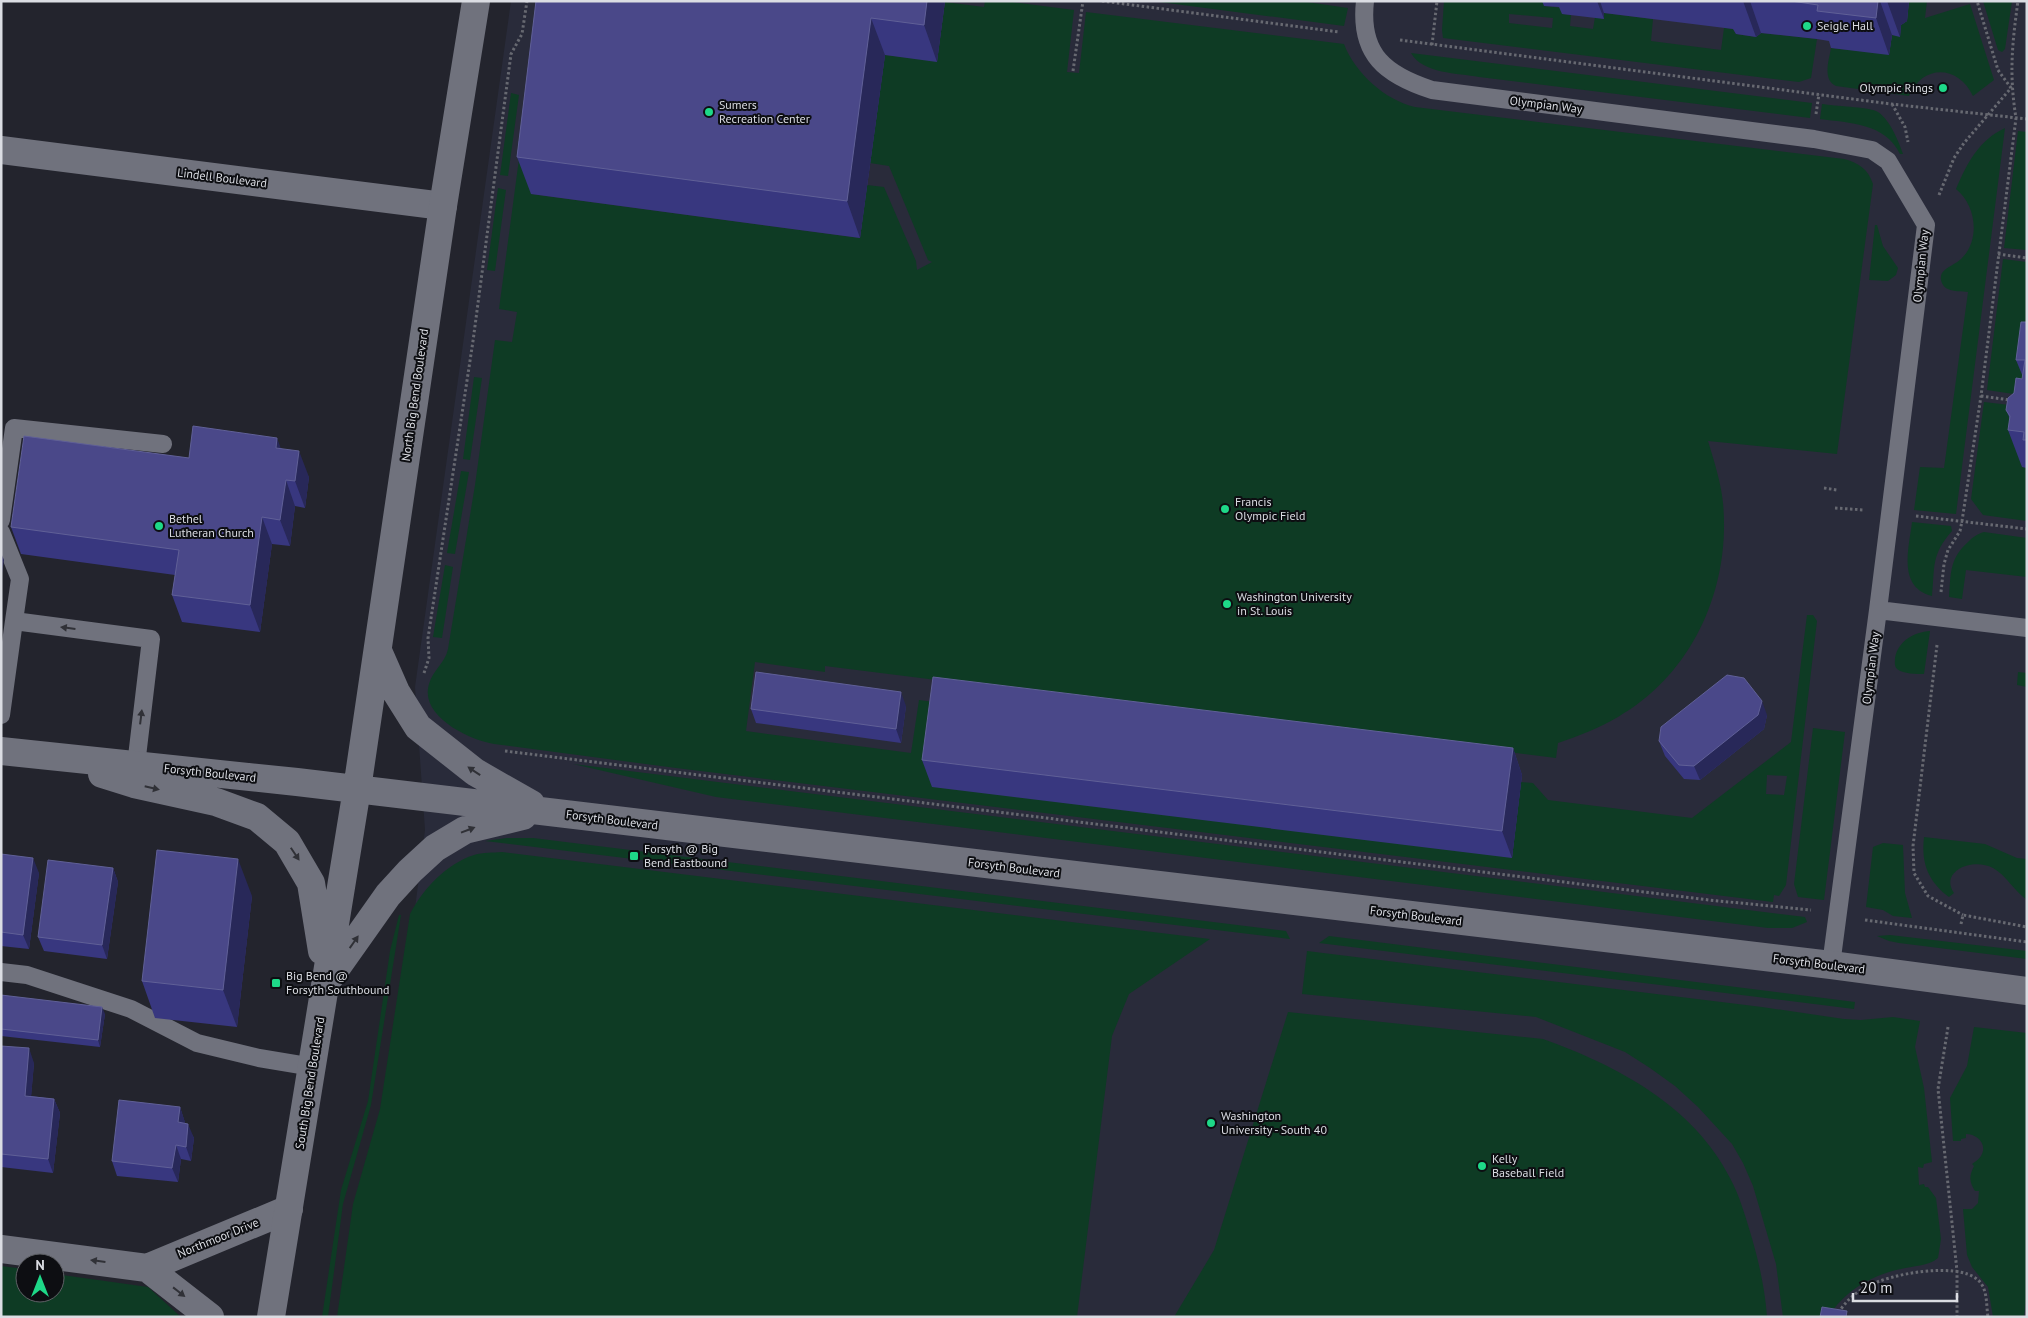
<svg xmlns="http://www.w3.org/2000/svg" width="2028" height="1318" viewBox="0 0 2028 1318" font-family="'PT Sans',sans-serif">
	<rect width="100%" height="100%" fill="#23242d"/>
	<!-- built -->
	<path fill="#292b3a" d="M511,1H2027V1317H340L379,1121L413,924L425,830L415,687Z"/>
	<!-- green -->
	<path fill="#0e3b24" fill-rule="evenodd" d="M540,1L531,194L860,238L867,185L884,187L916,261L917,270L932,262L928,260L889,166L870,163L885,55L937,61L945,2L984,7L985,1H1004L1074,10L1067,72L1079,73L1086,12L1344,44C1355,73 1385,100 1415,107L1844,159C1859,163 1868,169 1873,184L1837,454L1708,441C1714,461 1721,482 1723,503C1731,588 1693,674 1618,717C1599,728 1579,736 1558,743L1556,758L825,666V672L755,662L746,731L911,753L919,700L942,703L1512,858L1521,782L1533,783L1548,800L1692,818L1791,742L1807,615H1813L1817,621L1786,885L1779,896L1774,895L1773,902L676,768L494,744C469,740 419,716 429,684C433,670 445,663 448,649L475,485L495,340L512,342L517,312L499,309ZM1767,775L1787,776L1784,795L1766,794Z
		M1152,1H1300L1348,8L1344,26Z
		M1444,1H1545L1544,6L1563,8L1562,14L1571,15L1570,26L1593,29L1595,17L1604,19V13L1653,19L1651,41L1721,50L1724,28L1733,29L1736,34L1756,37L1761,33L1817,39L1811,78L1799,82L1443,38L1442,30ZM1509,14L1553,18L1552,28L1509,23Z
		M1909,1H1927L1925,18L1970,4L1994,80L1973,96C1958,65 1923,64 1909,96L1836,86C1822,80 1829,60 1831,48L1889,54L1892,35L1900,36L1901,25L1907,21Z
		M1983,1H2012L2005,49L2002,52L1998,50Z
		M1411,53L1812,103L1810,118L1479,77C1458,73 1423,74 1411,53Z
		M511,93L519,95L508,176L500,175Z
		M1822,104C1834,106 1867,107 1876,111C1889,117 1899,142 1903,154H1900C1885,123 1850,123 1820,119Z
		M2005,128L1956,514L1914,510L1920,467L1944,468L1968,292C1962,291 1954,292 1948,289C1942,287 1939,278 1942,273C1946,267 1956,264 1961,259C1981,240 1976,205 1956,189C1967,163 1979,140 2005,128Z
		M2018,131L2027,132V250L2004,248Z
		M498,188L506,190L495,271L487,270Z
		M1875,225H1877L1883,246L1898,268L1896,275L1888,281L1869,280Z
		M2003,259L2027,262V396L1987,390Z
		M474,377L482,378L470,460L463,459Z
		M1984,402L2018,406L2022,467L2027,468V521L1983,515L1971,499Z
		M461,471L469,472L455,554L447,553Z
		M1912,522L1951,526L1952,531C1931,555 1935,566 1932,596C1897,587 1909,548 1912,522Z
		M1984,532L2027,538V577L1966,570L1962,599L1949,597C1951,574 1949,559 1968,542C1973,537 1977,534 1984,532Z
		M445,565L453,567L442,638L433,637Z
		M1930,631L1924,674C1916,674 1904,674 1897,669C1894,666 1895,662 1895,658C1898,641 1914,632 1930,631Z
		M2018,672L2027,673V687L2017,685Z
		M1813,728L1845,732L1824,900L1798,897L1794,884Z
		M573,764L1805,917L1807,922L1792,928H1768L716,797Z
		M1924,837L1985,844L2017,858L2027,859V900C2014,891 2007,876 1993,868C1973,857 1939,871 1954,893L1949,897C1928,881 1921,863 1924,837Z
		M507,838H533L1286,931L1290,939L485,841Z
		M1883,843L1903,845L1905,893L1912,918L1893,916L1883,910L1866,907L1873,847Z
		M502,852L1210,939L1129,994L1112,1036L1077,1317H337L353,1204L380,1109L410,914C423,889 446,864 474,855C483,852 493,853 502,852Z
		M399,915H401L371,1105L343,1204L328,1317H322L341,1190L368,1101L390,951Z
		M1890,935L2027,951V959L1899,943L1889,941L1877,936Z
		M1329,936L1855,1002L1854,1009L1319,943Z
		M1307,951L1762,1007L1844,1019L1861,1020L1893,1017L1920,1021L1915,1047L1924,1088L1932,1162L1924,1164L1923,1168L1918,1167L1919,1185L1924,1184L1925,1187H1928L1936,1198L1941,1239L1938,1258C1929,1266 1912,1266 1901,1269C1871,1275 1845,1291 1828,1317H1783L1776,1264L1753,1186L1743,1163L1732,1144L1698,1107L1675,1086L1650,1068L1625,1052L1536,1017L1302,994Z
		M1288,1012L1543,1039C1616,1065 1694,1106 1730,1178C1740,1197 1745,1215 1751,1235C1759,1262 1765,1289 1767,1317H1174L1214,1250Z
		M1974,1027L2027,1033V1293L2024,1317H1993L1988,1287L1972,1267L1967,1255L1963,1209H1972L1978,1203L1979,1191H1975C1969,1182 1969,1176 1974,1166L1972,1164C1975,1162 1979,1159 1981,1156C1988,1144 1977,1134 1966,1134V1138L1961,1139V1141H1953L1950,1098L1967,1066Z
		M1,1266L25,1269V1293H55V1274L148,1287L181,1317H1Z"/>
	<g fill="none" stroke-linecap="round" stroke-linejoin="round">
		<!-- path -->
		<path stroke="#676971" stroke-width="3" stroke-dasharray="2.5 2.5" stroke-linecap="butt" d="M1102,1L1339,32
			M1400,40L1891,104L2027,119
			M1432,45L1437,1
			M1073,71L1083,1
			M1892,104L1905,127L1908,142
			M1816,114L1819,94
			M1939,195L1954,158L1964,143L2011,88L1998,70L1977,1
			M1998,254L2027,258
			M1981,396L2010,400
			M1824,488L1837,490
			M1835,508L1864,510
			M1916,516L2027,529
			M1941,592L1944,564L1948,550L1960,531L1962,521L1981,396L2016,118C2009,75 2012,44 2018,1
			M1937,645L1913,846L1914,873L1928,896L1963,915
			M424,673L429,658L428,638L473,341L511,54L522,34L527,1
			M505,751L1709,900L1811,910
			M1865,920L2027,942
			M1961,924L1963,915L2027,927
			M1948,1027L1938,1089L1957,1271V1317
			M1836,1317C1843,1304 1853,1294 1866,1287C1889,1274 1957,1261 1978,1280C1988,1289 1986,1305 1988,1317"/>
		<!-- service -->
		<path stroke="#70727d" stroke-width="18" d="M1365,1C1359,55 1386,75 1432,90L1814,139L1872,150L1888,161L1926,225L1878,610L1831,965
			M1,520L14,428L163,444
			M1,532L20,579L14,621
			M1878,610L2027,628
			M1,715L14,621L151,639L136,765
			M1,972L27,975L131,1009L197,1043L259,1058L313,1067"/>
		<!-- minor -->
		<path stroke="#70727d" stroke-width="28" d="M1,150L443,206
			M1,1249L147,1268L289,1209
			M147,1268L210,1317"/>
		<!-- secondary -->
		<path stroke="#70727d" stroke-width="28" d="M378,651L396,692L418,727L475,772L531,804
			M1,751L297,782L1831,965L2027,991
			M102,774L134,784L216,802L257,817L287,842L311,883L322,951
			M330,977L388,895L410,871L435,848L465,830L523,816
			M271,1317L357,789L443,206L476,1"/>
	</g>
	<!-- wall -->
	<path fill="#38377f" d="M536,1H945L937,62L885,55L860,238L531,194L517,157Z
		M1542,1H1909L1907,21L1901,25L1900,37L1892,35L1889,55L1831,48L1829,41L1817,39L1761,33L1756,37L1736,34L1733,29L1604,13V19L1562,14L1559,7L1544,6Z
		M2027,322V468L2022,467L2008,430L2010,419L2006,410L2014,393L2022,379L2023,377L2016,360Z
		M281,448L309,477L305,508L295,506L290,546L272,544L260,632L182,622L172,595L175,575L21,554L11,527L189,458Z
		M906,706L901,743L756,723L751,709Z
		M1767,715L1764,729L1700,780L1684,779L1665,756L1659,741Z
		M1513,748L1522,775L1512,858L932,787L922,760Z
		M1,854L39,873L29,949L1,946Z
		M113,868L118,882L107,959L44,951L38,937Z
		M252,896L237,1027L155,1018L142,981Z
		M1,995L105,1014L100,1047L1,1036Z
		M1,1046L34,1063L31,1096L54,1099L60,1113L53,1173L1,1167Z
		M180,1107L185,1123L194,1138L191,1161L181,1159L178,1182L117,1176L112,1161Z"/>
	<!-- shaded-wall -->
	<path fill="#282859" d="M927,1H945L937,62L924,25Z
		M1597,1H1600L1604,13V19Z
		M1743,1H1750L1761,33L1756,37Z
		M1878,1H1880L1892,35L1889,55L1876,18Z
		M1887,1H1909L1907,21L1901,25L1900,37Z
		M871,18L885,55L860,238L847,201Z
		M277,438L287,465L276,448Z
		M299,451L309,477L305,508L295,481Z
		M286,480L295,506L290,546L280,520Z
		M262,517L272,544L260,632L250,605Z
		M1,553L4,560L1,580Z
		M901,692L906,706L901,743L896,729Z
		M1762,701L1767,715L1764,729L1700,780L1694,766Z
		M1513,748L1522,775L1512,858L1502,831Z
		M33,858L39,873L29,949L23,935Z
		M238,859L252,896L237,1027L223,990Z
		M113,868L118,882L107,959L102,945Z
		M102,1007L105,1014L100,1047L98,1040Z
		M29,1048L34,1063L30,1110L25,1096Z
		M54,1099L60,1113L53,1173L48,1159Z
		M180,1107L185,1122L184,1136L178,1122Z
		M188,1124L194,1138L191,1161L186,1147Z
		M176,1145L181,1159L178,1182L172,1168Z"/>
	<!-- building -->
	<path fill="#4a4889" stroke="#606097" d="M536,1H927L924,25L871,18L847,201L517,157Z
		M1791,1H1878L1876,18L1817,11L1818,5Z
		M2021,322H2027V440H2023L2024,432L2008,430L2010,416L2006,410L2008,398L2014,393L2016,378L2022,379L2025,360H2016Z
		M193,426L277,438L276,448L299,451L295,481L286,480L280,520L262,517L250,605L172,595L179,550L11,527L24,436L189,458Z
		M756,672L901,692L896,729L751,709Z
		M1727,675L1744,678L1762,701L1758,715L1694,766L1679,765L1659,741L1661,727Z
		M933,677L1513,748L1502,831L922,760Z
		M157,850L238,859L223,990L142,981Z
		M1,854L33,858L23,935L1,932Z
		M48,860L113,868L102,945L38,937Z
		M1,995L102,1007L98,1040L1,1029Z
		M1,1046L29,1048L25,1096L54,1099L48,1159L1,1154Z
		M119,1100L180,1107L178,1122L188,1124L186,1147L176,1145L172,1168L112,1161Z
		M1822,1307L1847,1311L1846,1317H1820Z"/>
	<!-- one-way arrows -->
	<defs><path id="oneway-solid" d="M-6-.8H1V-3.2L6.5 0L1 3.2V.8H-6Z" transform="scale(1.25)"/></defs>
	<g fill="#303137">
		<use href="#oneway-solid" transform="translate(68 628) rotate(-173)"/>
		<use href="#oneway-solid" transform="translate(141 717) rotate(-83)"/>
		<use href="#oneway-solid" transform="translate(474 771) rotate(-146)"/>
		<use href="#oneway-solid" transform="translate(152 788) rotate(13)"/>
		<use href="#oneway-solid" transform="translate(468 830) rotate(-21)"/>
		<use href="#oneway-solid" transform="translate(295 854) rotate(56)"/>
		<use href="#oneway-solid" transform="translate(354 942) rotate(-55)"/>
		<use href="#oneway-solid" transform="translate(98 1261) rotate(-173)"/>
		<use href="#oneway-solid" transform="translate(179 1292) rotate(38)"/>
	</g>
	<!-- markers -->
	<g fill="#1ed888" stroke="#0d0e12" stroke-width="2">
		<circle cx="1807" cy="26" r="5"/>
		<circle cx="1943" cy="88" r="5"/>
		<circle cx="709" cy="112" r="5"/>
		<circle cx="1225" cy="509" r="5"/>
		<circle cx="159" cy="526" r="5"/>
		<circle cx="1227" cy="604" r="5"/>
		<rect x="629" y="851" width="10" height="10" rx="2.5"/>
		<rect x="271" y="978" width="10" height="10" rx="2.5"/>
		<circle cx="1211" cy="1123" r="5"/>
		<circle cx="1482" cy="1166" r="5"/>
	</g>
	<g text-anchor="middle" stroke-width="4" stroke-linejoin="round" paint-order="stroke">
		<!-- poi labels -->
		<g font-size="12" fill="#dbdde3" stroke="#0d0e12" text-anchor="start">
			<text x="1817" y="30">Seigle Hall</text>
			<text x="1933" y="92" text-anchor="end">Olympic Rings</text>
			<text x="719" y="109">Sumers<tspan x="719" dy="14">Recreation Center</tspan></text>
			<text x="1235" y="506">Francis<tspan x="1235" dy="14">Olympic Field</tspan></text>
			<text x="169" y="523">Bethel<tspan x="169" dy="14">Lutheran Church</tspan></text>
			<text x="1237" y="601">Washington University<tspan x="1237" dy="14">in St. Louis</tspan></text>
			<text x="644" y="853">Forsyth @ Big<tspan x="644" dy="14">Bend Eastbound</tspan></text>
			<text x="286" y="980">Big Bend @<tspan x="286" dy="14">Forsyth Southbound</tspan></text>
			<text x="1221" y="1120">Washington<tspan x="1221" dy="14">University - South 40</tspan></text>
			<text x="1492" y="1163">Kelly<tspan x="1492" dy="14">Baseball Field</tspan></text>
		</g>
		<!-- street labels -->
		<g font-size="12" fill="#dbdde3" stroke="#0d0e12">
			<text transform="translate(1546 105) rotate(7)" y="4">Olympian Way</text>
			<text transform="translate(222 178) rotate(7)" y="4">Lindell Boulevard</text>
			<text transform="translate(1921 266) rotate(-84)" y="4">Olympian Way</text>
			<text transform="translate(415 395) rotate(-82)" y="4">North Big Bend Boulevard</text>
			<text transform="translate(1871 668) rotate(-83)" y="4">Olympian Way</text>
			<text transform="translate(210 773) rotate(6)" y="4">Forsyth Boulevard</text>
			<text transform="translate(612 820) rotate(7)" y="4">Forsyth Boulevard</text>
			<text transform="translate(1014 868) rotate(7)" y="4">Forsyth Boulevard</text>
			<text transform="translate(1416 916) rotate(7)" y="4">Forsyth Boulevard</text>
			<text transform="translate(1819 964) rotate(7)" y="4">Forsyth Boulevard</text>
			<text transform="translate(310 1083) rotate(-81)" y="4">South Big Bend Boulevard</text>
			<text transform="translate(218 1238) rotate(-22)" y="4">Northmoor Drive</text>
		</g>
	</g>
	<!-- border -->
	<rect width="2028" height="1318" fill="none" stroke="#dbdde3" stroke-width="5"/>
	<!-- north arrow -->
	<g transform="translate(40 1278)"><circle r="24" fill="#0d0e12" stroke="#5f6166"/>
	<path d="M0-4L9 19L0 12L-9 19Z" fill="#1ed888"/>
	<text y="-8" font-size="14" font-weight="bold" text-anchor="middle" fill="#dbdde3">N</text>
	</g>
	<!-- scale -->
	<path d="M1853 1293v8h104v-8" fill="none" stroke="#dbdde3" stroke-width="2.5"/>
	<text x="1860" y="1293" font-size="15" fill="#dbdde3" stroke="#0d0e12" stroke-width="4" paint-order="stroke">20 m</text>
</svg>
